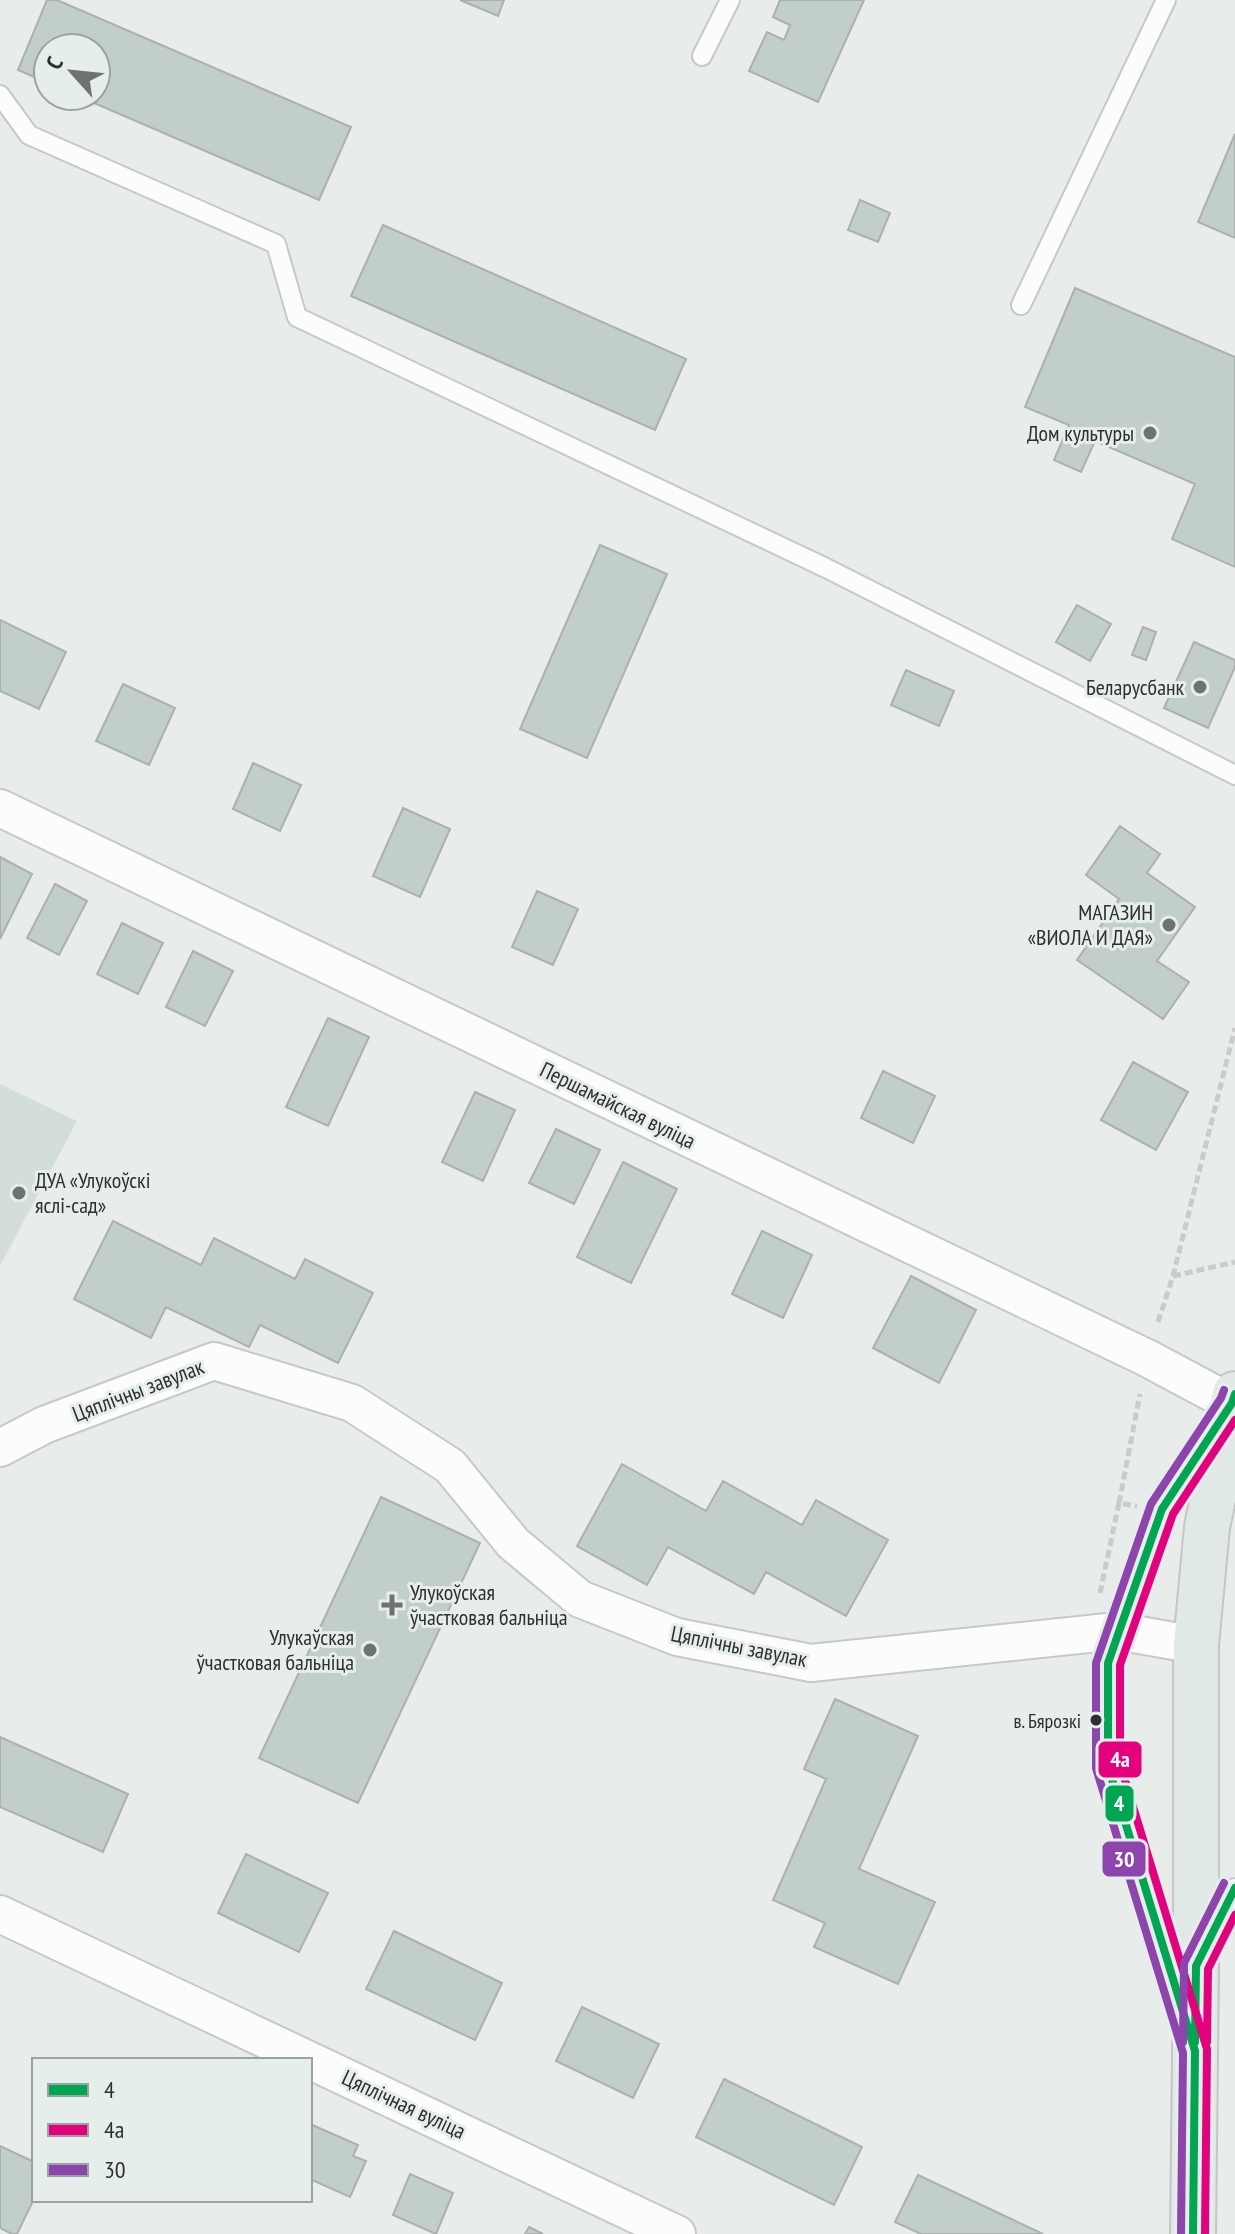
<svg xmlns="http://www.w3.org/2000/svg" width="1235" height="2234" viewBox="0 0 1235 2234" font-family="'PT Sans Narrow',sans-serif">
	<rect width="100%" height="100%" fill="#e8eceb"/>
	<!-- built -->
	<path fill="#d3dedc" d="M0,1084L77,1121L0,1266Z"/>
	<!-- building -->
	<path fill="#c2cecb" stroke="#acb0ae" stroke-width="2" d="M47,0H57L351,127L319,200L78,96H96V48H48V83L18,70Z
		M460,0H504L498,16Z
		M780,0H864L818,102L749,71L767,32L784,40L790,25L773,17Z
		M1235,134V238L1198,222Z
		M860,200L890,213L878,242L848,230Z
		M383,225L686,359L655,430L351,296Z
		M1075,288L1235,357V567L1172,539L1195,484L1095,441L1081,472L1054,460L1069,425L1025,407Z
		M600,545L667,574L587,758L520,729Z
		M1077,605L1111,624L1090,661L1056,642Z
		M0,620L66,652L39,709L0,691Z
		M1143,627L1156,632L1146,660L1132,655Z
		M1194,642L1235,660V667L1208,728L1164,708Z
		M906,670L954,691L939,726L891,705Z
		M123,684L175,708L149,765L96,741Z
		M253,763L301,785L280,831L233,809Z
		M403,808L450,829L420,897L373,876Z
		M1120,826L1160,854L1147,873L1195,907L1157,961L1189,982L1163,1019L1077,960L1119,899L1086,875Z
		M0,857L32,874L0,939Z
		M55,884L87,901L59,955L27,938Z
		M537,891L578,909L553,965L512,947Z
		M122,923L163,943L138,994L97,974Z
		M193,951L233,971L205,1026L166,1007Z
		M328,1018L369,1037L328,1126L286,1107Z
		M1133,1062L1188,1092L1156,1150L1101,1120Z
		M883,1071L935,1096L913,1143L861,1118Z
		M475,1092L515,1110L483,1181L442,1162Z
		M556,1129L600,1150L574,1204L529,1183Z
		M623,1162L677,1189L631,1283L577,1257Z
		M113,1221L201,1265L214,1238L295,1279L305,1259L373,1293L338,1363L260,1325L249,1347L166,1307L151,1338L74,1299Z
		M762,1231L812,1255L783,1318L732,1294Z
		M911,1276L976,1310L939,1383L873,1348Z
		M622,1464L706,1511L723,1481L802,1525L816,1500L888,1540L846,1616L766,1572L754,1594L668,1547L647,1585L577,1546Z
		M381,1497L480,1543L358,1803L259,1758Z
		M835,1699L918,1736L859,1869L935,1902L898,1984L814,1947L825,1923L773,1900L826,1779L804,1769Z
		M0,1737L128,1794L103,1852L0,1807Z
		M246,1854L328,1893L299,1952L218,1913Z
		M394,1931L502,1983L475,2040L366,1989Z
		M582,2007L659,2044L633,2098L556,2061Z
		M724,2079L862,2147L834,2205L696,2137Z
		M310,2124L358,2145L353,2156L366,2161L350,2197L310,2179Z
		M0,2146L34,2162V2199L17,2234H12L0,2228Z
		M410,2174L453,2193L436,2234L393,2215Z
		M918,2175L1043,2234H921L895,2222Z
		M529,2227L543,2234H525Z"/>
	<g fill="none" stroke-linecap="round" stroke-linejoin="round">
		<defs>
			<path id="service" d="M702,56L730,0
				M0,95L29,135L276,244L297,317L826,568L1235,775
				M1021,305L1166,0
				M1208,1942L1235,1888
				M1180,2003L1108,1766V1663L1162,1509L1212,1432"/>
			<path id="minor" d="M0,808L1147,1358L1235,1405
				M0,1448L44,1425L214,1361L352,1403L450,1466L513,1543L580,1599L677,1637L811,1663L1117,1631L1196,1645
				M0,1914L677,2234"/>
			<path id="primary" d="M1193,2234L1196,1966V1645L1207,1527L1235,1394"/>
		</defs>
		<!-- service casing -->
		<use href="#service" stroke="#c6c9c8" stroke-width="22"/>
		<!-- minor casing -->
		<use href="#minor" stroke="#c6c9c8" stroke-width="40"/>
		<!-- primary casing -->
		<use href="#primary" stroke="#c5c6c6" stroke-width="48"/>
		<!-- path -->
		<path stroke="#cbcbcb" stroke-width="5" stroke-dasharray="8 4" stroke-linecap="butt" d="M1173,1276L1235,1262
			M1158,1322L1173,1276L1235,1028
			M1119,1503L1140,1394
			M1100,1593L1119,1503L1137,1506"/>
		<!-- service -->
		<use href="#service" stroke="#fcfcfc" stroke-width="18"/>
		<!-- minor -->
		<use href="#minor" stroke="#fcfcfc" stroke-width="36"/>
		<!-- primary -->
		<use href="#primary" stroke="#e1e9e7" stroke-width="44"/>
		<defs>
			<path id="bus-1" d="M1195,2042L1196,1966L1235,1888
				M1193,2234L1195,2051L1108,1766V1663L1162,1509L1232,1403L1235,1394"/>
			<path id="bus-2" d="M1207,2042L1208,1969L1235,1915
				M1205,2234L1207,2049L1120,1764V1665L1173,1514L1235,1420"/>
			<path id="bus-3" d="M1183,2042L1184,1963L1224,1883
				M1181,2234L1183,2053L1096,1768V1663L1151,1504L1221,1398L1224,1390"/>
		</defs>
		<!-- bus-1 casing -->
		<use href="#bus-1" stroke="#e6eeec" stroke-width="14"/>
		<!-- bus-2 casing -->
		<use href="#bus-2" stroke="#e6eeec" stroke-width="14"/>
		<!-- bus-3 casing -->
		<use href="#bus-3" stroke="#e6eeec" stroke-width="14"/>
		<!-- bus-1 -->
		<use href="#bus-1" stroke="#00a651" stroke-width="8"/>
		<!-- bus-2 -->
		<use href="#bus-2" stroke="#e5007d" stroke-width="8"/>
		<!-- bus-3 -->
		<use href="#bus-3" stroke="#8e44ad" stroke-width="8"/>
	</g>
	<!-- markers -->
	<g fill="#6e7271" stroke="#e6eeec" stroke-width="3">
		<circle cx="1150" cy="433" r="8"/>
		<circle cx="1200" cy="687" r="8"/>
		<circle cx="1169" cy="925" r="8"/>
		<circle cx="19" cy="1193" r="8"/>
		<path d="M388 1593h8v8h8v8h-8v8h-8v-8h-8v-8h8z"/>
		<circle cx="370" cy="1650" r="8"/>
	</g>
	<circle fill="#2d302f" stroke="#e6eeec" stroke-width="3" cx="1096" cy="1720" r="7"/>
	<g text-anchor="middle" stroke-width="6" stroke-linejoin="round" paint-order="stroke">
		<!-- bus labels -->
		<g font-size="20" fill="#2d302f" stroke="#e6eeec" text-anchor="end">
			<text x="1081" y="1728">в. Бярозкі</text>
		</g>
		<!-- poi labels -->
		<g font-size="22" fill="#2d302f" stroke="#e6eeec" text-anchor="end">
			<text x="1134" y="441">Дом культуры</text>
			<text x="1184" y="695">Беларусбанк</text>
			<text x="1153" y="920">МАГАЗИН<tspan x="1153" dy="25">«ВИОЛА И ДАЯ»</tspan></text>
			<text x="35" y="1188" text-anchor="start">ДУА «Улукоўскі<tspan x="35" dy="25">яслі-сад»</tspan></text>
			<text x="410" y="1600" text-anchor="start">Улукоўская<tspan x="410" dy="25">ўчастковая бальніца</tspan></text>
			<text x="354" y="1645">Улукаўская<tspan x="354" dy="25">ўчастковая бальніца</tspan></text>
		</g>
		<!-- street labels -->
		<g font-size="22" fill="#2d302f" stroke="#e6eeec">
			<text transform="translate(618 1105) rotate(26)" y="8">Першамайская вуліца</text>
			<text transform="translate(138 1390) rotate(-21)" y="8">Цяплічны завулак</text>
			<text transform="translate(739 1646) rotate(11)" y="8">Цяплічны завулак</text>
			<text transform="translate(404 2104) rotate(25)" y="8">Цяплічная вуліца</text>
		</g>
	</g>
	<g stroke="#e6eeec" stroke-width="3">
		<rect x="1097" y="1740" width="46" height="39" rx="8" fill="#e5007d"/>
		<rect x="1104" y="1784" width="31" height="39" rx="8" fill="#00a651"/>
		<rect x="1101" y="1840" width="46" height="38" rx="8" fill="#8e44ad"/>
	</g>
	<g font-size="22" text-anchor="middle" font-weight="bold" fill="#fff">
		<text x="1120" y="1767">4а</text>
		<text x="1119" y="1811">4</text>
		<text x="1124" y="1867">30</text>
	</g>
	<!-- legend -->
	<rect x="32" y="2058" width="280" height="144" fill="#e6eeec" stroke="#9ca2a0" stroke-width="2"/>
	<rect x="48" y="2084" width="40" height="12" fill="#00a651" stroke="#9ca2a0" stroke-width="2"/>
	<text x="104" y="2098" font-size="24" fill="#2d302f">4</text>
	<rect x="48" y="2124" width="40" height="12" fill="#e5007d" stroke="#9ca2a0" stroke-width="2"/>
	<text x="104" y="2138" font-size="24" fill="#2d302f">4а</text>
	<rect x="48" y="2164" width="40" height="12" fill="#8e44ad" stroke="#9ca2a0" stroke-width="2"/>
	<text x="104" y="2178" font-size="24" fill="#2d302f">30</text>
	<!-- north arrow -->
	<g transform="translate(72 72) rotate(297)"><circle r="38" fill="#e6eeec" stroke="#9ca2a0" stroke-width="2"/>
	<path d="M0-6L14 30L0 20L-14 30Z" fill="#6e7271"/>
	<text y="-12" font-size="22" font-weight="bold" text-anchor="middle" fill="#2d302f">С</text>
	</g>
</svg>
